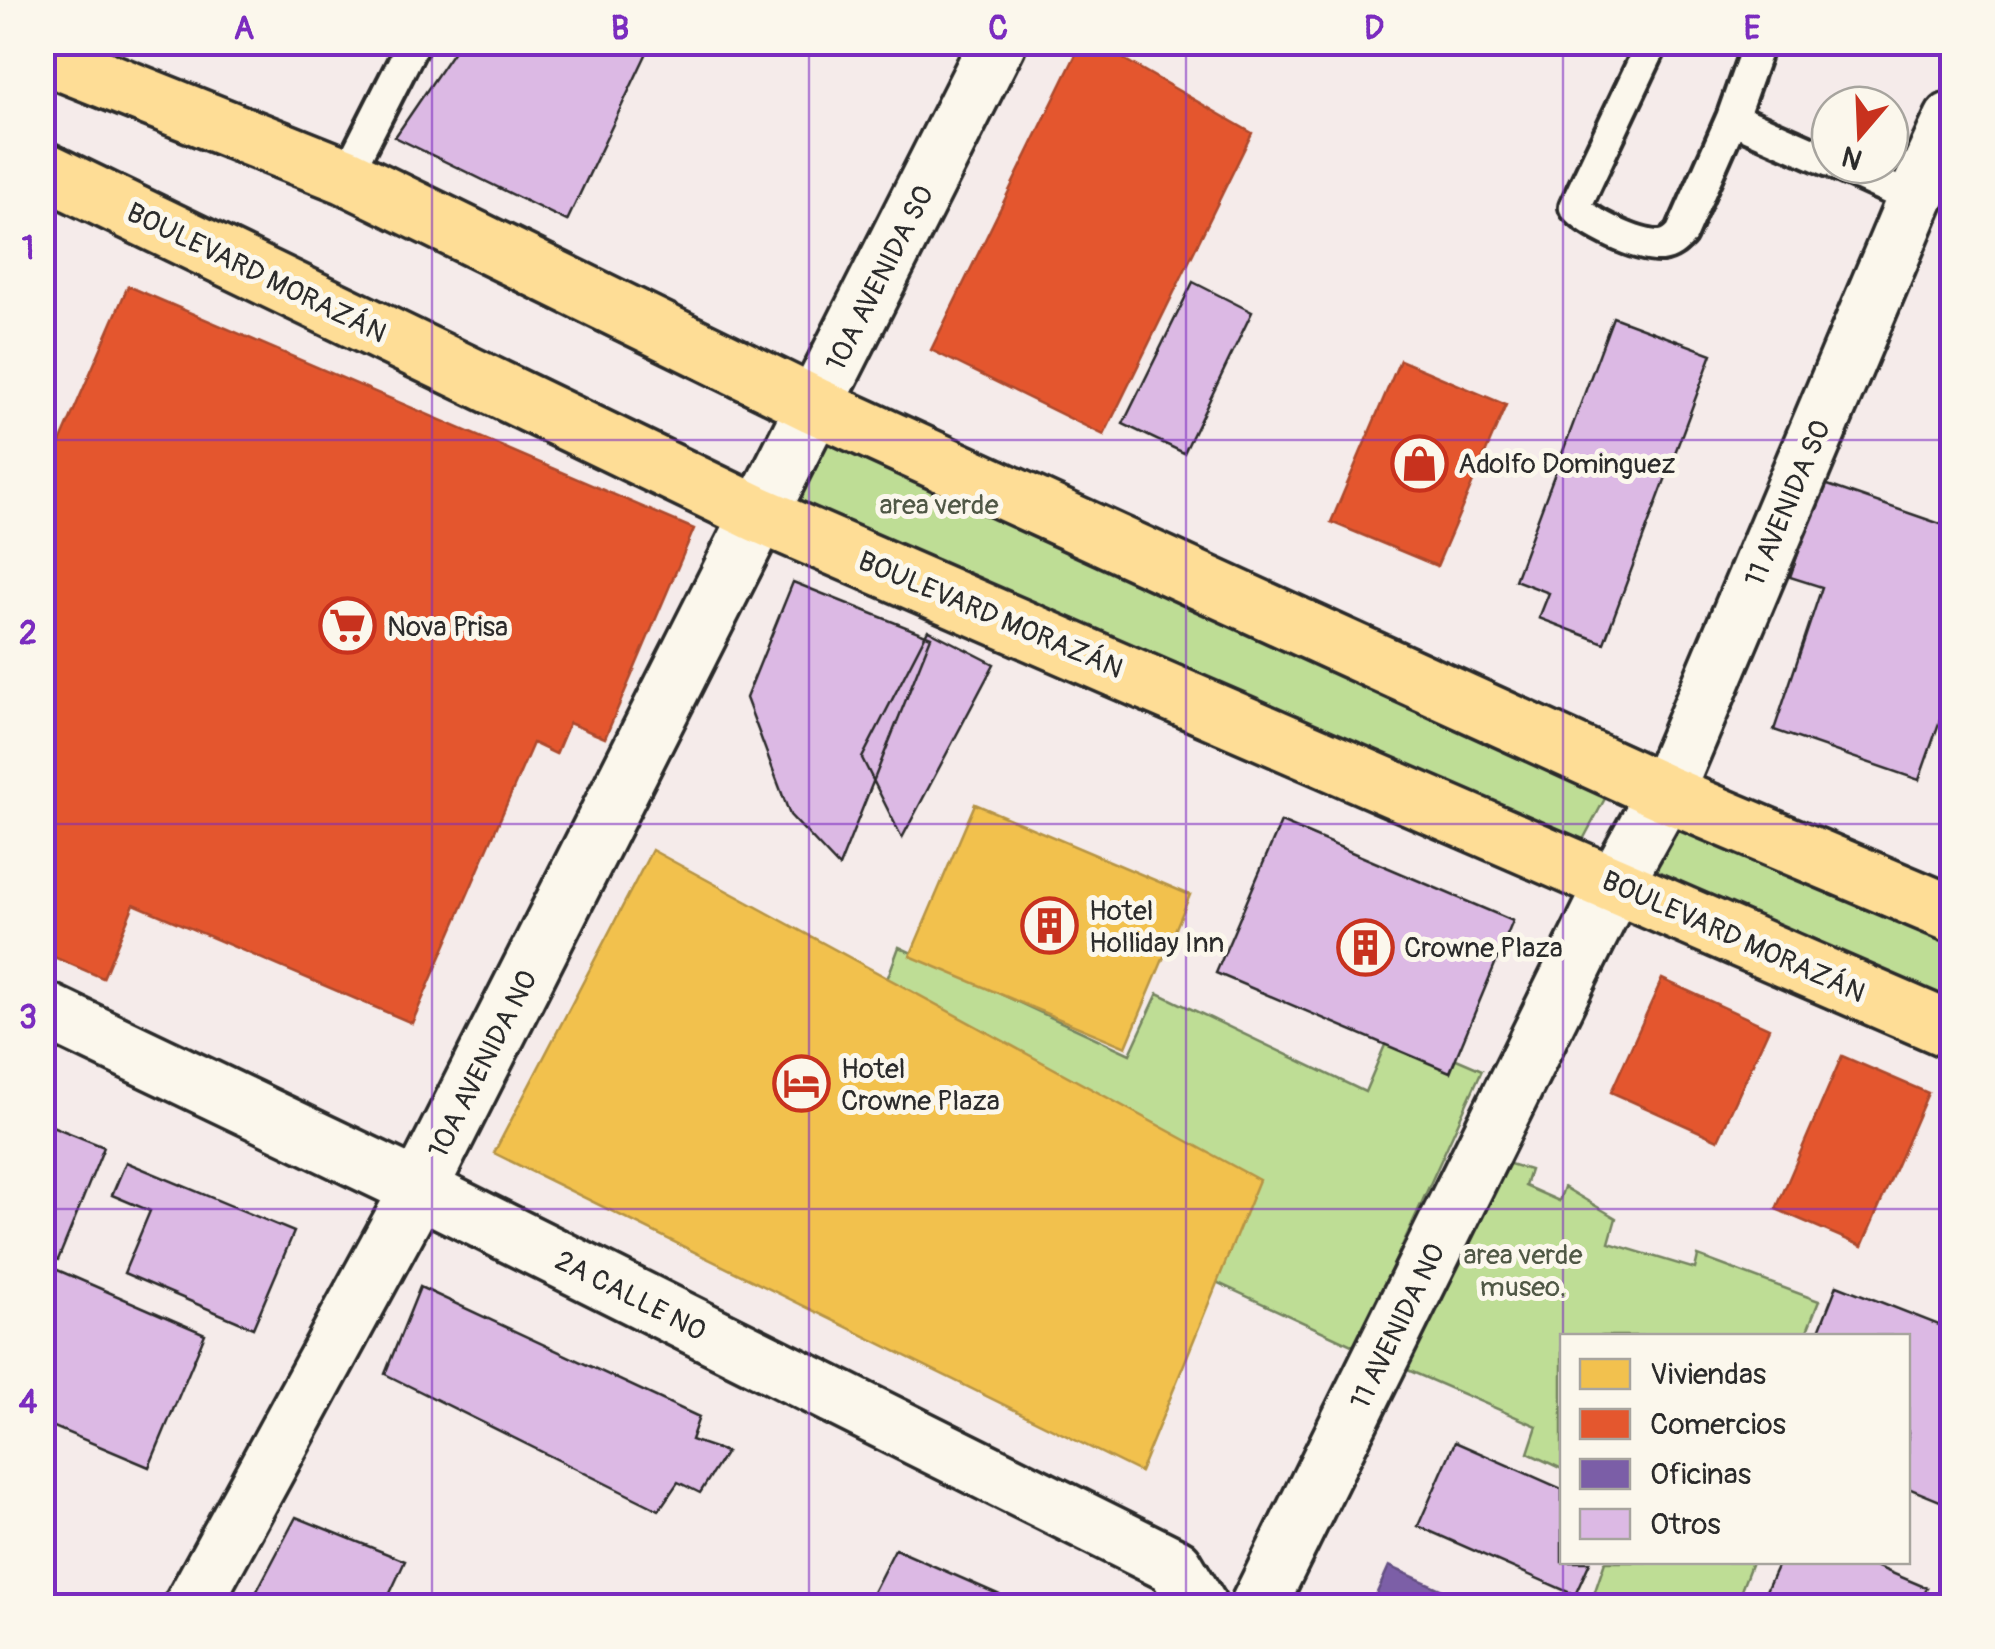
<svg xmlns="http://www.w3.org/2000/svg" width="1995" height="1649" viewBox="0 0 1995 1649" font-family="Pangolin,sans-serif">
	<rect width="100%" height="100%" fill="#f5ebea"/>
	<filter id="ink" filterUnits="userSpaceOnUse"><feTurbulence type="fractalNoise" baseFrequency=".01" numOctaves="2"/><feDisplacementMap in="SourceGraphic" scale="20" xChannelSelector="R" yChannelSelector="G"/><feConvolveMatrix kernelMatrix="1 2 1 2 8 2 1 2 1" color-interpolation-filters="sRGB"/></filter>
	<g filter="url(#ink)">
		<!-- green -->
		<path fill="#bedd95" stroke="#748460" stroke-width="2.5" d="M830,401L1037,482L1633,746L1577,851L777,499Z
			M1679,770L1952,899V1017L1624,868Z
			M899,947L1130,1054L1158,993L1365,1092L1391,1031L1482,1070L1356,1347L975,1170L876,1009Z
			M1487,1157L1530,1170L1525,1186L1559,1201L1564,1187L1616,1218L1609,1243L1695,1269L1698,1256L1819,1301L1805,1336H1562V1469L1528,1453L1537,1426L1394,1364Z
			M1605,1562H1752L1735,1606H1622L1594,1594Z"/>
		<!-- homes -->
		<path fill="#f2c14e" stroke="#b69444" stroke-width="2.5" d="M975,804L1190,895L1126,1047L910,956Z
			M652,850L1259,1180L1140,1472L494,1153Z"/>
		<!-- shops -->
		<path fill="#e4572e" stroke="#ac4a2d" stroke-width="2.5" d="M1082,42H1094L1252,133L1104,435L931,350Z
			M128,286L694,529L605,738L569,723L556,754L533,743L412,1023L134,904L103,978L42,952V484Z
			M1400,360L1506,405L1437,566L1331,522Z
			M1662,979L1769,1028L1718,1140L1611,1092Z
			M1842,1056L1928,1093L1862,1246L1776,1209Z"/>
		<!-- offices -->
		<path fill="#7b5ea7" stroke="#634f82" stroke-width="2.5" d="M1389,1566L1478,1606H1371Z"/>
		<!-- building -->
		<path fill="#dcb9e4" stroke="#2b2b2b" stroke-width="2.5" d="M460,42H652L567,221L395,137Z
			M1193,282L1252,312L1184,453L1123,424Z
			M1613,317L1712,354L1604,643L1539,618L1549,593L1515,580Z
			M1822,483L1952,528V724L1940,720L1919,780L1774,730L1822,587L1790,577Z
			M793,582L931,637L839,867L790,815L746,698Z
			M928,630L994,664L902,838L862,758Z
			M1281,822L1513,921L1450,1072L1216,973Z
			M42,1122L104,1147L58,1260L42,1254Z
			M126,1162L294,1232L253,1328L124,1273L150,1211L112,1195Z
			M46,1265L205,1334L149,1467L42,1422V1272Z
			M1837,1285L1952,1330V1506L1908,1488V1336H1817Z
			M420,1287L699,1417L691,1440L726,1452L700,1493L678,1482L659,1510L385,1374Z
			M1455,1442L1562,1489V1562H1590L1575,1595L1418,1526Z
			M296,1517L405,1561L384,1606H249Z
			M895,1549L1025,1606H866Z
			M1779,1562H1866L1927,1588L1919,1606H1759Z"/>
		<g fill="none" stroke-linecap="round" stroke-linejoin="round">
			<defs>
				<path id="service" d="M1653,42L1575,207C1589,224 1638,247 1661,246C1670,245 1675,240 1681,234L1732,118L1759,42
					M1732,118L1830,161
					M1838,165L1915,200
					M346,176L414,42"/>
				<path id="minor" d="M42,1009L419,1189L1175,1566L1199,1606
					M192,1606L419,1189L998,42"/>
				<path id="tertiary" d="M1258,1606L1615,883L1665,793L1915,200L1952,120"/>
				<path id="primary" d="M42,62H60L346,176L814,405L1665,793L1952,914
					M42,169L758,514L1952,1031"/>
			</defs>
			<!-- service casing -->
			<use href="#service" stroke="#2b2b2b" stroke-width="38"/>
			<!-- minor casing -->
			<use href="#minor" stroke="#2b2b2b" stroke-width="62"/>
			<!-- tertiary casing -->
			<use href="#tertiary" stroke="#2b2b2b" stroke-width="62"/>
			<!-- primary casing -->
			<use href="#primary" stroke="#2b2b2b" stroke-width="62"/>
			<!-- service -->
			<use href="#service" stroke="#fbf7ec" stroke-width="30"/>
			<!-- minor -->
			<use href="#minor" stroke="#fbf7ec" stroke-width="55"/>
			<!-- tertiary -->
			<use href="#tertiary" stroke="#fbf7ec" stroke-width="55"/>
			<!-- primary -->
			<use href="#primary" stroke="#fedd96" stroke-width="55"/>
		</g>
	</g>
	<!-- grid -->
	<path fill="none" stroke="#7b2cbf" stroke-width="2.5" stroke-opacity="0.55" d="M432,42V1606M809,42V1606M1186,42V1606M1563,42V1336M42,440H1952M42,824H1952M42,1209H1952M1563,1562V1606"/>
	<!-- icons -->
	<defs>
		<symbol id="shop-ring" viewBox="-11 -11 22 22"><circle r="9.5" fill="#fbf7ec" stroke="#c8321e" stroke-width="1.5"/><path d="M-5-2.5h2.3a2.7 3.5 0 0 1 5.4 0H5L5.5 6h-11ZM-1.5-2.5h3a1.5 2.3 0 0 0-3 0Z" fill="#c8321e"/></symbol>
		<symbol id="supermarket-ring" viewBox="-11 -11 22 22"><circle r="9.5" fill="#fbf7ec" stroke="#c8321e" stroke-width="1.5"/><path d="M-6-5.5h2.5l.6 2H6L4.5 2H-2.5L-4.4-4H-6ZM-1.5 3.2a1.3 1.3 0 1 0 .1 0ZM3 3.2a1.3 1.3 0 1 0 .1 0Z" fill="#c8321e"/></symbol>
		<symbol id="building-ring" viewBox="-11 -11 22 22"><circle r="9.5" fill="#fbf7ec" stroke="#c8321e" stroke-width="1.5"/><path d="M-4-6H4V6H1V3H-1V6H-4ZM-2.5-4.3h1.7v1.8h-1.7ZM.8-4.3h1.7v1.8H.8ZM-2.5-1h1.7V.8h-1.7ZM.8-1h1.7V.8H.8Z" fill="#c8321e"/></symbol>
		<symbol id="hotel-ring" viewBox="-11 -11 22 22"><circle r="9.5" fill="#fbf7ec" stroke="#c8321e" stroke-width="1.5"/><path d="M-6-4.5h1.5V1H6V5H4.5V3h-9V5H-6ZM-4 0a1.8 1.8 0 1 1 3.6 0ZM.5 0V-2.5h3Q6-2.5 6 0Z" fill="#c8321e"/></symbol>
	</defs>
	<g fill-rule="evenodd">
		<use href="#shop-ring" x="1388" y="432" width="63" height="63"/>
		<use href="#supermarket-ring" x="316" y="594" width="63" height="63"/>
		<use href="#building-ring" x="1018" y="894" width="63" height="63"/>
		<use href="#building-ring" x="1334" y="916" width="63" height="63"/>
		<use href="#hotel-ring" x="770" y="1052" width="63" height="63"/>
	</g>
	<g text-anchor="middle" stroke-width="10" stroke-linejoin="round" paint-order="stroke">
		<!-- street labels -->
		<g font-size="28" fill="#2b2b2b" stroke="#fbf7ec">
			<text transform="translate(257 272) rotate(26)" y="10">BOULEVARD MORAZÁN</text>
			<text transform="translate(879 278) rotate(-63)" y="10">10A AVENIDA SO</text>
			<text transform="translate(1787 503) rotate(-67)" y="10">11 AVENIDA SO</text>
			<text transform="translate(991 614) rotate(23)" y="10">BOULEVARD MORAZÁN</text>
			<text transform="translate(1734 936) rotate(24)" y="10">BOULEVARD MORAZÁN</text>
			<text transform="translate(482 1064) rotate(-63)" y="10">10A AVENIDA NO</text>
			<text transform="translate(631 1295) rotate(27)" y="10">2A CALLE NO</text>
			<text transform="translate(1397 1326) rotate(-64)" y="10">11 AVENIDA NO</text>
		</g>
		<!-- poi labels -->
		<g font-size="28" fill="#2b2b2b" stroke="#fbf7ec" text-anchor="start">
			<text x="1458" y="473">Adolfo Dominguez</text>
			<text x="387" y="636">Nova Prisa</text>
			<text x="1089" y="920">Hotel<tspan x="1089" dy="32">Holliday Inn</tspan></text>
			<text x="1404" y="957">Crowne Plaza</text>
			<text x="841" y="1078">Hotel<tspan x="841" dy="32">Crowne Plaza</tspan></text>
		</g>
		<!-- park labels -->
		<g font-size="28" fill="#505846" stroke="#fbf7ec">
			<text x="939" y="514">area verde</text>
			<text x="1523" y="1264">area verde<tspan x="1523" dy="32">museo.</tspan></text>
		</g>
	</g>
	<!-- margin -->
	<rect width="1995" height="1649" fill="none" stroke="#fbf7ec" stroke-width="110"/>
	<!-- legend -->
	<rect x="1560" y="1334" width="350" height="230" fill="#fbf7ec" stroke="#a8a59f" stroke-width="2.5"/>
	<rect x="1580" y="1359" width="50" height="30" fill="#f2c14e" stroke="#a8a59f" stroke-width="2.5"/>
	<text x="1650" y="1384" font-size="30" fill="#2b2b2b">Viviendas</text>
	<rect x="1580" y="1409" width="50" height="30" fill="#e4572e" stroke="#a8a59f" stroke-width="2.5"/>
	<text x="1650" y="1434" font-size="30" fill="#2b2b2b">Comercios</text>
	<rect x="1580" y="1459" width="50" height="30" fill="#7b5ea7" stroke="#a8a59f" stroke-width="2.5"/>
	<text x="1650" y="1484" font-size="30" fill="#2b2b2b">Oficinas</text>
	<rect x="1580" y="1509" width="50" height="30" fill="#dcb9e4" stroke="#a8a59f" stroke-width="2.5"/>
	<text x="1650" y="1534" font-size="30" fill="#2b2b2b">Otros</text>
	<!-- north arrow -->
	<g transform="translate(1860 135) rotate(199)"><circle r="48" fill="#fbf7ec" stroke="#a8a59f" stroke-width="2.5"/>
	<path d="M0-8L18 38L0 25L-18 38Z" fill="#c8321e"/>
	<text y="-15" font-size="28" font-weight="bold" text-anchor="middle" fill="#2b2b2b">N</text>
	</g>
	<rect x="55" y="55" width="1885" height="1539" fill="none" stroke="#7b2cbf" stroke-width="4"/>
	<g font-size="32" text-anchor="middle" font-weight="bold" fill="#7b2cbf">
		<text x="244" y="39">A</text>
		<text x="620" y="39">B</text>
		<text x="998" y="39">C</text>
		<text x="1374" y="39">D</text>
		<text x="1752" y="39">E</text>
		<text x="28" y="259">1</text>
		<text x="28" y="644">2</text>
		<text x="28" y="1028">3</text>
		<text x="28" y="1413">4</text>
	</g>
</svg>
